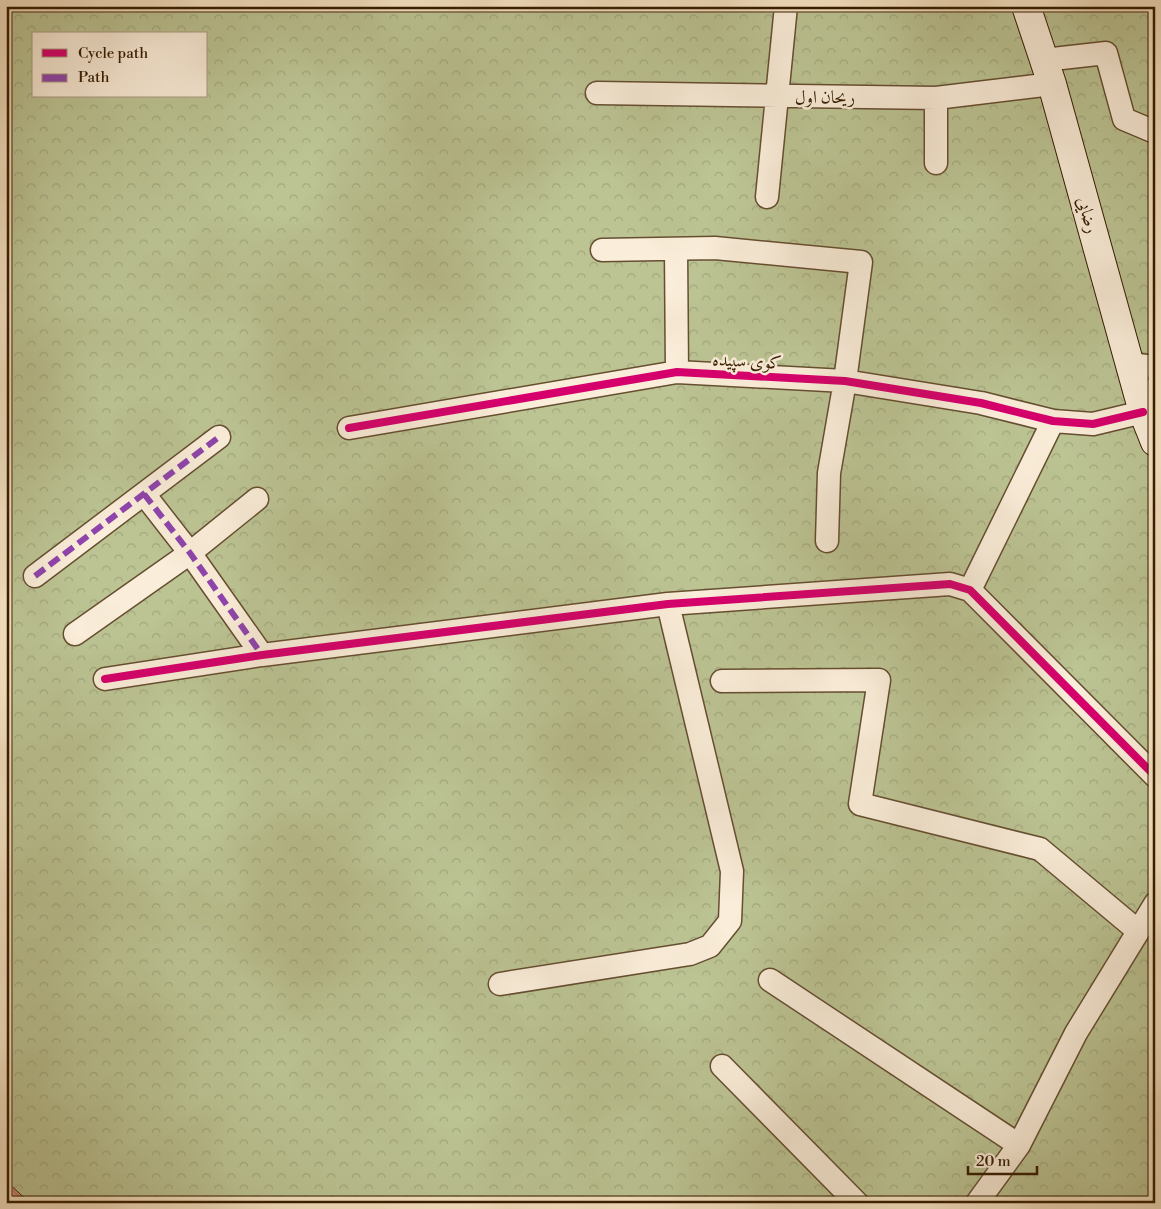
<svg xmlns="http://www.w3.org/2000/svg" width="1161" height="1209" viewBox="0 0 1161 1209" font-family="'Libre Bodoni',Amiri,serif">
	<defs>
		<pattern id="park-crowns" width="20" height="18" patternUnits="userSpaceOnUse" patternTransform="scale(1.25)"><rect width="20" height="18" fill="#bcc494"/><path d="M2 6a3 3 0 1 1 6 0M12 15a3 3 0 1 1 6 0" fill="none" stroke="#a2a87e"/></pattern>
		<pattern id="building-back-hatch" width="6" height="6" patternUnits="userSpaceOnUse" patternTransform="scale(1.25)"><rect width="6" height="6" fill="#de8f84"/><path d="M-1 5l2 2M0 0l6 6M5-1l2 2" fill="none" stroke="#b5746a"/></pattern>
	</defs>
	<rect width="100%" height="100%" fill="#f7e4c4"/>
	<filter id="stains"><feTurbulence type="fractalNoise" baseFrequency=".004" numOctaves="4"/><feColorMatrix values="0 0 0 0 .2 0 0 0 0 .09 0 0 0 0 .02 0 0 0 .5 -.17"/></filter>
	<radialGradient id="worn" r=".72"><stop offset=".6" stop-color="#630" stop-opacity="0"/><stop offset="1" stop-color="#630" stop-opacity=".3"/></radialGradient>
	<!-- park -->
	<path fill="url(#park-crowns)" stroke="#79704a" fill-rule="evenodd" d="M6,6H1155V1203H6ZM34,34H206V96H34Z"/>
	<!-- building -->
	<path fill="url(#building-back-hatch)" stroke="#361c00" d="M6,1181L30,1203H6Z"/>
	<g fill="none" stroke-linecap="round" stroke-linejoin="round">
		<defs>
			<path id="minor" d="M1044,60L1106,53L1124,119L1155,132
				M597,93L936,98L1052,84
				M936,98V163
				M767,197L786,6
				M602,250L715,248L861,262L845,381L829,473L827,541
				M676,250L677,372
				M1129,364L1155,367
				M349,428L677,372L845,381L981,403L1053,421L1093,424L1143,412
				M144,494L190,553L262,655
				M35,576L219,437
				M970,590L1053,421
				M75,634L190,553L257,499
				M105,679L262,655L668,604L950,584L970,590L1155,776
				M722,681L879,680L860,804L1040,849L1138,931
				M770,980L1019,1145
				M500,984L690,954L710,946L730,921L732,871L668,604
				M722,1066L857,1203
				M977,1203L1019,1145L1076,1033L1155,904"/>
			<path id="secondary" d="M1026,6L1052,84L1143,412L1155,442"/>
		</defs>
		<!-- minor casing -->
		<use href="#minor" stroke="#664e31" stroke-width="25"/>
		<!-- secondary casing -->
		<use href="#secondary" stroke="#361c00" stroke-width="30"/>
		<!-- minor -->
		<use href="#minor" stroke="#faedd9" stroke-width="22"/>
		<!-- secondary -->
		<use href="#secondary" stroke="#faedd9" stroke-width="28"/>
		<!-- quiet -->
		<path stroke="#8e44ad" stroke-width="6" stroke-dasharray="12 6" stroke-linecap="butt" d="M144,494L190,553L262,655
			M35,576L219,437"/>
		<defs>
			<path id="cycleway" d="M349,428L677,372L845,381L981,403L1053,421L1093,424L1143,412
				M105,679L262,655L668,604L950,584L970,590L1155,776"/>
		</defs>
		<!-- cycleway casing -->
		<use href="#cycleway" stroke="#faedd9" stroke-width="11"/>
		<!-- cycleway -->
		<use href="#cycleway" stroke="#d6006c" stroke-width="8"/>
	</g>
	<g text-anchor="middle" stroke-width="5" stroke-linejoin="round" paint-order="stroke">
		<!-- street labels -->
		<g font-size="18" fill="#361c00" stroke="#faedd9">
			<text x="825" y="103">ریحان اول</text>
			<text transform="translate(1088 215) rotate(74)" y="6">رضایی</text>
			<text transform="translate(747 361) rotate(3)" y="6">کوی سپیده</text>
		</g>
	</g>
	<!-- margin -->
	<rect width="1161" height="1209" fill="none" stroke="#f7e4c4" stroke-width="25"/>
	<rect x="8" y="8" width="1146" height="1194" fill="none" stroke="#361c00" stroke-width="2.5"/>
	<rect x="12" y="12" width="1136" height="1184" fill="none" stroke="#361c00"/>
	<!-- legend -->
	<rect x="32" y="32" width="175" height="65" fill="#faedd9" stroke="#ac9982"/>
	<rect x="42" y="49" width="25" height="8" fill="#d6006c" stroke="#ac9982"/>
	<text x="78" y="58" font-size="15" fill="#361c00">Cycle path</text>
	<rect x="42" y="74" width="25" height="8" fill="#8e44ad" stroke="#ac9982"/>
	<text x="78" y="82" font-size="15" fill="#361c00">Path</text>
	<!-- scale -->
	<path d="M968 1166v8h69v-8" fill="none" stroke="#361c00" stroke-width="2.5"/>
	<text x="976" y="1166" font-size="15" fill="#361c00" stroke="#faedd9" stroke-width="4" paint-order="stroke">20 m</text>
	<rect width="100%" height="100%" filter="url(#stains)"/>
	<rect width="100%" height="100%" fill="url(#worn)"/>
</svg>
